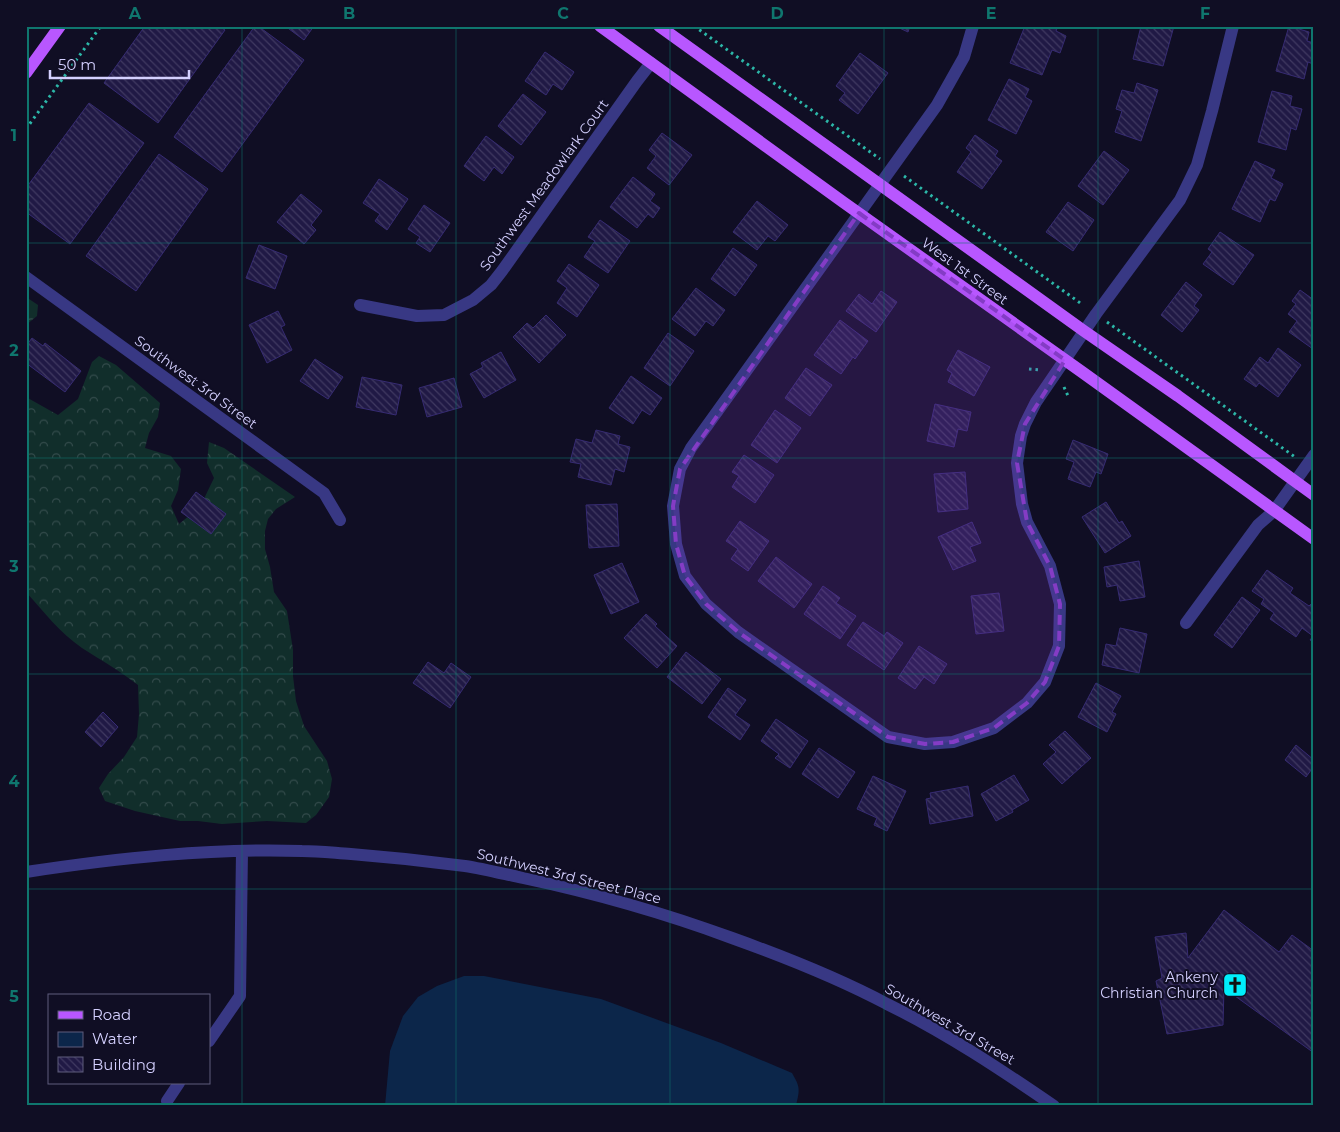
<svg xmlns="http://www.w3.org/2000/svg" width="1340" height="1132" viewBox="0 0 1340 1132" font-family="Montserrat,sans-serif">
	<defs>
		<pattern id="forest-crowns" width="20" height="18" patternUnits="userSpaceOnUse" patternTransform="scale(1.25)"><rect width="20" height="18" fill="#112e2b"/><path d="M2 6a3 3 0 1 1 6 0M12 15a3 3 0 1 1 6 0" fill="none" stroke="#334b4b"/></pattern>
		<pattern id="building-back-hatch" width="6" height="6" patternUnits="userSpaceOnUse" patternTransform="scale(1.25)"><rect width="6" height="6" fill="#201945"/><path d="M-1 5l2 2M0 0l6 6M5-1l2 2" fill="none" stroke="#403961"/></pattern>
	</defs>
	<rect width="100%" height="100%" fill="#100e24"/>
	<!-- forest -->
	<path fill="url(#forest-crowns)" d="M26,297L38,305L37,316L26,325Z
		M99,356L116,365L160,403L158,417L149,433L145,448L171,456L181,469L178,490L171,506L179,524L200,507L214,478L207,463L209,442L224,448L295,497L276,509L268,519L265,531V549L270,567L274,592L287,611L293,650V676L296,701L304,726L327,761L332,779L329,797L316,815L306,823L267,821L222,824L198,821H180L135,811L105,801L99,788L108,774L124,757L137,737L139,714L138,685C120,671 101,660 82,648C60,633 44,612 26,592V397L58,415L78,399L92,362Z"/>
	<!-- water -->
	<path fill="#0c264a" d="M464,976H484L601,999L721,1043L792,1073C800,1087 800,1089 796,1105L795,1106H385L390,1051L403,1016L418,997L437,986Z"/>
	<!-- building -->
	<path fill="url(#building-back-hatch)" stroke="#362b72" d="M145,26H220L225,30L158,123L104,83Z
		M255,26H258L304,60L222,172L174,137Z
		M285,26H314L304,40Z
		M895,26H910L908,32Z
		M1025,26H1058L1056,31L1066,36L1060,53L1052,50L1042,75L1010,63Z
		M1141,26H1174L1163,66L1133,59Z
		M1289,26L1309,32L1307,41L1314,43V60L1313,64L1308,62L1304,79L1276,71Z
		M545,52L574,72L562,90L553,84L546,95L525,81Z
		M860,53L888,73L858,114L839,100L845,93L836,86Z
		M1009,79L1029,89L1025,97L1032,101L1016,134L988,120Z
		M1137,83L1158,90L1141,141L1115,132L1122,111L1116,109L1122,90L1134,93Z
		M1272,91L1292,96L1290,106L1302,109L1296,130L1291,128L1286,150L1258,142Z
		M523,94L546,112L521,145L498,126Z
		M89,103L144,143L70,244L26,212V188Z
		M662,133L692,155L669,185L647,168L656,156L649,150Z
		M975,135L998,151L995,156L1002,161L982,189L957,172L971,152L966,148Z
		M486,136L514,157L502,174L494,167L484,181L464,166Z
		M1104,151L1129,170L1103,205L1078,186Z
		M159,154L208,189L136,291L86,256Z
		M1255,161L1275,170L1271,178L1283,184L1275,201L1270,199L1260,222L1232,209Z
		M633,177L655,194L650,201L660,208L653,218L648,214L637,228L610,207Z
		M379,179L408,199L387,230L375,221L380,214L363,203Z
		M301,194L322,211L311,225L316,230L304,244L277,222Z
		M757,201L788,225L775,241L768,236L757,250L733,232Z
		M1068,202L1094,220L1073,251L1046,232Z
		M424,205L450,223L430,252L416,243L420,237L408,229Z
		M600,220L630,241L608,273L584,257L595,241L588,237Z
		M1220,232L1254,255L1233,285L1203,264L1212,252L1208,249Z
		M259,245L287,256L275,289L246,278Z
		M733,248L757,265L735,296L711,279Z
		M569,264L599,285L577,317L557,303L567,288L557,281Z
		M1186,282L1202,295L1194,306L1199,310L1182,332L1161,315Z
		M696,288L725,310L713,326L706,321L695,336L672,319Z
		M1300,290L1314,300L1313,349L1289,332L1297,321L1288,314L1296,304L1292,301Z
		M881,291L897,302L876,332L846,311L859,294L872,304Z
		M278,311L285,325L281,327L292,350L267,363L249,325Z
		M546,315L566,335L539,363L513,337L527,323L533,328Z
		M840,320L868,341L855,359L853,357L841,374L814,355Z
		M668,333L694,351L670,386L644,368Z
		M32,338L43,346L45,343L81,371L65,392L26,363V346Z
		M1278,348L1301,365L1278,397L1259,383L1256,387L1244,379L1260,357L1268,363Z
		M958,350L990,367L974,396L948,382L952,373L947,370Z
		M501,352L516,380L484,398L470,374L483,367L481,363Z
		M315,359L343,377L328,399L300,381Z
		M806,368L832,385L810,416L785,398Z
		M631,376L662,398L650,415L642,410L633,424L609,408Z
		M362,377L402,385L396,415L356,407Z
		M454,378L462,407L427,417L419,388Z
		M935,404L971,412L967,431L958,429L954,447L927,441Z
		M775,410L801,428L777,463L751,445Z
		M596,430L620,436L618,444L630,447L624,472L615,469L611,485L578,477L581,464L570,462L576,439L592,443Z
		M1073,440L1108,454L1101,474L1096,472L1090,487L1068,479L1074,462L1066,459Z
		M744,455L774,475L755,503L732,487L739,476L732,472Z
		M965,472L968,509L938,512L934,474Z
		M196,492L226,514L211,534L181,512Z
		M1106,502L1119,523L1122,521L1131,536L1105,553L1082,517Z
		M617,504L619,546L589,548L586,505Z
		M740,521L769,541L748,571L731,559L738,549L726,541Z
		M972,522L981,543L970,547L976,561L953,570L938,537Z
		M776,557L812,584L794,608L758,581Z
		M1139,561L1145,597L1120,601L1117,585L1107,587L1104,567Z
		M622,563L639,602L611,614L594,575Z
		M1267,570L1293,588L1290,593L1309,606L1311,604L1314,606V642L1310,640L1313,636L1302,628L1296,637L1270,619L1274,613L1261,604L1264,599L1252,591Z
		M823,586L840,598L836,603L856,616L840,639L804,614Z
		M999,593L1004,631L976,634L971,596Z
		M1242,597L1260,610L1232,648L1214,635Z
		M646,614L657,624L655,626L677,646L657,668L624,638Z
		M863,622L884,636L887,632L903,643L884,670L847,645Z
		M1120,628L1147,634L1139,673L1102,665L1106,644L1116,646Z
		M919,646L947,664L934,684L924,677L915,689L898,678Z
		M686,652L721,679L702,704L667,677Z
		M428,662L444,673L451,663L471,677L450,708L413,683Z
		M1096,683L1121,696L1112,712L1116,714L1107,732L1078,717Z
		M728,688L746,700L735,715L750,725L740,740L708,717Z
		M103,712L118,727L101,747L85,732Z
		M776,719L808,741L790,768L775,758L779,754L761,741Z
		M1065,731L1091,758L1062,784L1043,764L1056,752L1049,745Z
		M1296,745L1314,760V766L1306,777L1285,760Z
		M819,748L855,772L838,798L802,774Z
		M1014,775L1029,800L1012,810L1013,812L996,821L981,794Z
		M873,776L906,791L887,831L874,825L877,818L857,809Z
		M968,786L973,816L930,824L926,799L931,798L930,793Z
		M1224,910L1279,952L1292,935L1314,951V1053L1224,988L1223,1025L1167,1034L1156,981L1162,978L1155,937L1186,933L1188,958Z"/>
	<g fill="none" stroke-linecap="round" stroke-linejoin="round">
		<!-- path -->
		<path stroke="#2cb7a8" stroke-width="3" stroke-dasharray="2.5 4" stroke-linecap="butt" d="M694,26L880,159
			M26,129L101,26
			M904,176L1083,305
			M1107,322L1295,457
			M1029,369L1040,370
			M1064,387L1068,396"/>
		<!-- minor -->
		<path stroke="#383884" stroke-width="12" d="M973,26L964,57L937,105L691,448L680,469L673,506L676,544L685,576L706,604L738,632L888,737L925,744L953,742L994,728L1027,703L1045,682L1059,646L1060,604L1050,566L1027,522L1022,504L1017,463L1021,436L1025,424L1036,402L1096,314L1180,200L1197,165L1212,111L1233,26
			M26,277L324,493L340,520
			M360,305L417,316L444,315L473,300L491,285L502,271L637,81L651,63
			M1186,623L1258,525L1274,511L1314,455
			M26,872C118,858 210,848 302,851C319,851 335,853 351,854C389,857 427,861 465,866C484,869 504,874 523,878C594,893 664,913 732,938C785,957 838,978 887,1004C946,1033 1000,1069 1054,1106
			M209,1041L240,996L242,851
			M167,1101L179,1083"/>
		<!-- major -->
		<path stroke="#b857ff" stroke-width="12" d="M600,26L843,202L1082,372L1314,539
			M659,26L1084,331L1178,396L1314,495
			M26,73L60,26"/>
	</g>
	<!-- marked area -->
	<path fill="#843cc5" fill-opacity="0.2" stroke="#843cc5" stroke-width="4" stroke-dasharray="10 6" stroke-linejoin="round" d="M859,213L1065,360L1025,424L1017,463L1027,522L1050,566L1060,604L1059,646L1045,682L1027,703L994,728L953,742L925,744L888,737L738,632L706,604L685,576L676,544L673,506L680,469Z"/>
	<!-- grid -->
	<path fill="none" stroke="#0f766e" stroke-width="1" stroke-opacity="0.55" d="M242,26V1106M456,26V1106M670,26V1106M884,26V1106M1098,26V1106M26,243H1314M26,458H1314M26,674H1314M26,889H1314"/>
	<!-- icons -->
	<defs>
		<symbol id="church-square" viewBox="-11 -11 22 22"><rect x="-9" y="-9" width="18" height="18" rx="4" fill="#00eefb" stroke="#100e24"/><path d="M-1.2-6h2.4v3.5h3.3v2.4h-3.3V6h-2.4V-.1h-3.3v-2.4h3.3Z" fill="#111"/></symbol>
	</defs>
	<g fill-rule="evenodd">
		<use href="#church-square" x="1221" y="971" width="28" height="28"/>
	</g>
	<g text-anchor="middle" stroke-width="4" stroke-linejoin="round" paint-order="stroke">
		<!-- street labels -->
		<g font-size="14" fill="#d4d0ff" stroke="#100e24">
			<text transform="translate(544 185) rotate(-54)" y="5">Southwest Meadowlark Court</text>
			<text transform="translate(965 271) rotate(36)" y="5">West 1st Street</text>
			<text transform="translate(196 382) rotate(36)" y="5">Southwest 3rd Street</text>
			<text transform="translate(569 876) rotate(14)" y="5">Southwest 3rd Street Place</text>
			<text transform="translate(950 1024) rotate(30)" y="5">Southwest 3rd Street</text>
		</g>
		<!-- poi labels -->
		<g font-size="14" fill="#d4d0ff" stroke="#100e24" text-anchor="end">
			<text x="1218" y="982">Ankeny<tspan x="1218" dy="16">Christian Church</tspan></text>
		</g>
	</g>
	<!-- border -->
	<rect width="1340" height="1132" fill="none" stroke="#100e24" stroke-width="55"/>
	<!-- legend -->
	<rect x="48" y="994" width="162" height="90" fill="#100e24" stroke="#5e5c7c"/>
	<rect x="58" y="1011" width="25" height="8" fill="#b857ff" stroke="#5e5c7c"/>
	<text x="92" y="1020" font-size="15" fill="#d4d0ff">Road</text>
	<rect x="58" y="1032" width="25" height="15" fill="#0c264a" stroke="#5e5c7c"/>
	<text x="92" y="1044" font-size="15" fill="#d4d0ff">Water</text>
	<rect x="58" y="1057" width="25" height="15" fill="url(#building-back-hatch)" stroke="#5e5c7c"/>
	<text x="92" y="1070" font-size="15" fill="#d4d0ff">Building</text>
	<!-- scale -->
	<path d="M50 70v8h139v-8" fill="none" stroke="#d4d0ff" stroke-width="2.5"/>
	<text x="58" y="70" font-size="15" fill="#d4d0ff" stroke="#100e24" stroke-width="4" paint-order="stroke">50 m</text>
	<rect x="28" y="28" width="1284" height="1076" fill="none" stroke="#0f766e" stroke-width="2"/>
	<g font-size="16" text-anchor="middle" font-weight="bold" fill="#0f766e">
		<text x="135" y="19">A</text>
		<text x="349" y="19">B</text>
		<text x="563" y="19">C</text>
		<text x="777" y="19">D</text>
		<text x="991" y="19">E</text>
		<text x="1205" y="19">F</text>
		<text x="14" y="141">1</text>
		<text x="14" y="356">2</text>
		<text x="14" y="572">3</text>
		<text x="14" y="787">4</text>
		<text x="14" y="1002">5</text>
	</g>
</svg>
